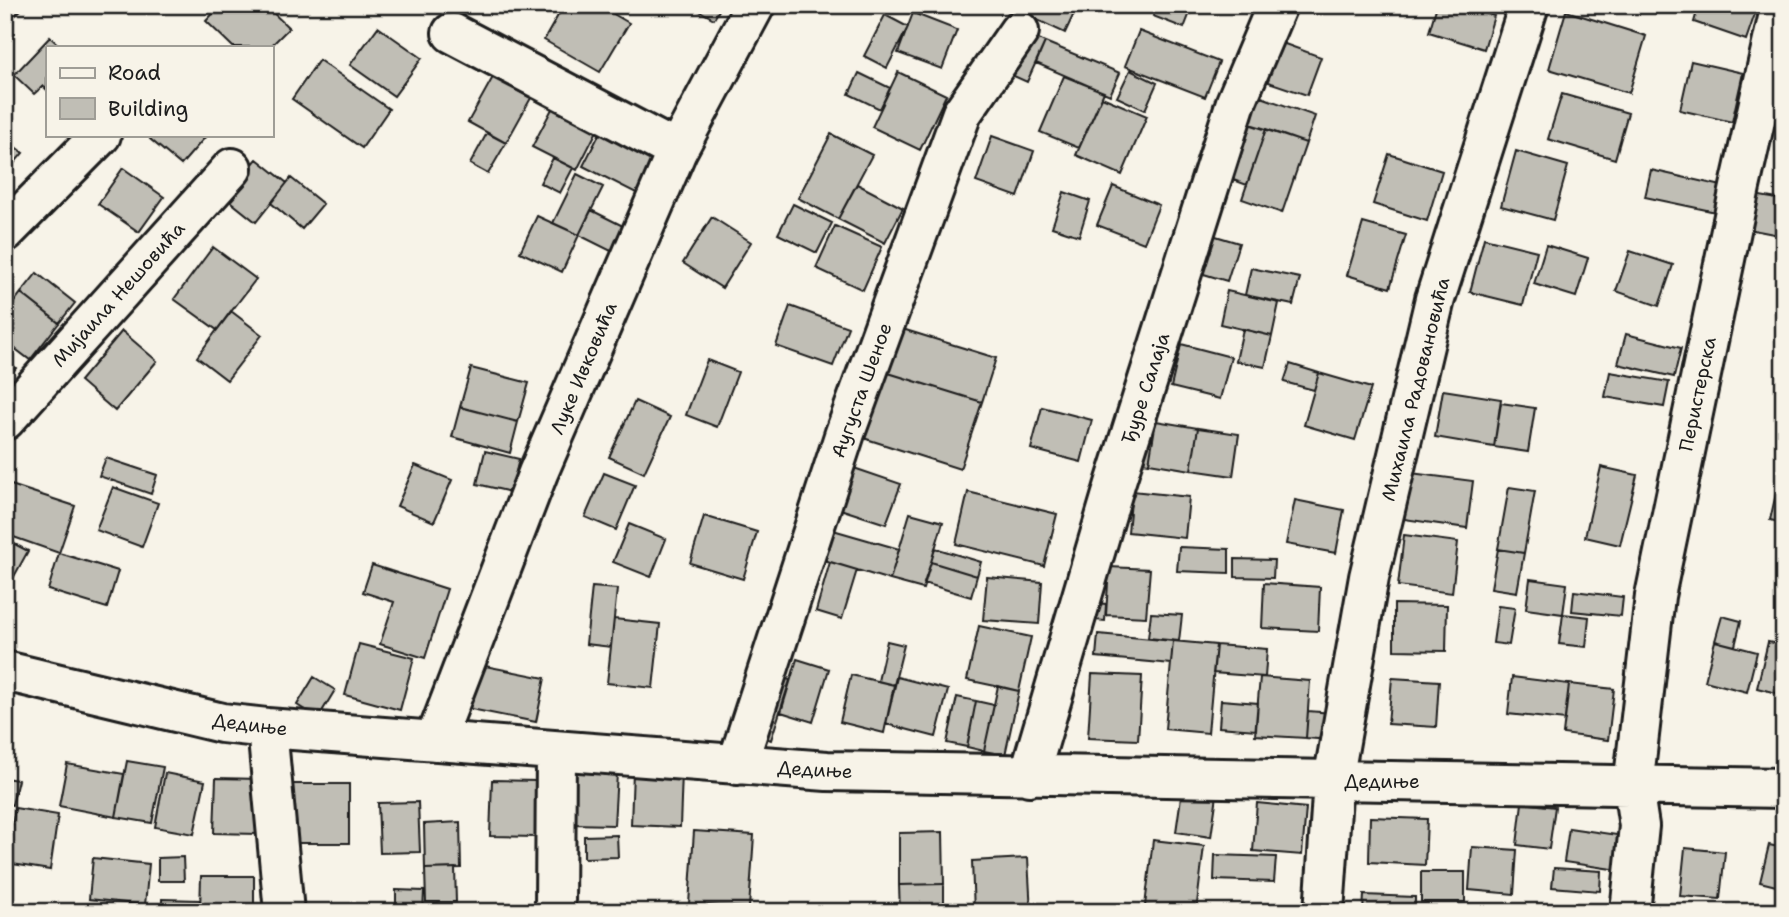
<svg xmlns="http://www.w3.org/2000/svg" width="1789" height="917" viewBox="0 0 1789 917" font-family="'Shantell Sans',sans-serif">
	<rect width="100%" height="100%" fill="#f7f3e8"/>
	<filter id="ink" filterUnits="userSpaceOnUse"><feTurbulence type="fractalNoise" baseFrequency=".0143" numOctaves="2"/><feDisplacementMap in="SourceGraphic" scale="14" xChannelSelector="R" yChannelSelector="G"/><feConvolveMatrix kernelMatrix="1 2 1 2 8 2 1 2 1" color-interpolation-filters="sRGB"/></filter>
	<g filter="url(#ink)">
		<!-- building -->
		<path fill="#c0beb5" stroke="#1c1c1c" stroke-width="2" d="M5,5H26L5,25Z
			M221,5H265L289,28L270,47H233L206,21Z
			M564,5H598L629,23L600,72L544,40Z
			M689,5H722L714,19Z
			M1019,5H1078L1065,33L1016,10Z
			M1157,5H1193L1184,28L1153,16Z
			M1437,5H1461L1494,16L1484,49L1429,32Z
			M1699,5H1758L1746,40L1694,22Z
			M1566,11L1646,36L1629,93L1549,69Z
			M913,13L957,30L942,69L898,53Z
			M885,15L908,27L887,68L864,56Z
			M378,27L422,58L394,96L350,65Z
			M1022,31L1045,42L1027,82L1003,71Z
			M1139,31L1219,62L1205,97L1125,66Z
			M50,37L61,47H47V90L43,86L34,94L14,75Z
			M1271,39L1321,57L1307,95L1257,78Z
			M1045,42L1120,73L1110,95L1036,63Z
			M319,60L389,109L362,148L292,99Z
			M1691,61L1743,73L1732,122L1680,110Z
			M1130,70L1157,83L1145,110L1117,97Z
			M898,72L946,95L920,150L872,127Z
			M859,73L890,88L880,109L849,94Z
			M1064,76L1104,92L1079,148L1040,132Z
			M493,77L531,98L506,143L468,122Z
			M1253,94L1315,116L1306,143L1243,122Z
			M1562,94L1628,113L1615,159L1548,139Z
			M1102,97L1147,116L1122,175L1076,155Z
			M555,103L600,125L577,170L532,147Z
			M1243,122L1266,129L1247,185L1225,177Z
			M604,125L660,153L640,195L583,166Z
			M1266,129L1306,143L1282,213L1242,199Z
			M487,133L506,143L488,174L470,164Z
			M831,134L872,155L838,219L798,198Z
			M153,135H207L181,165L150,139Z
			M992,136L1034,151L1018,197L976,182Z
			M5,139L23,153L5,174Z
			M1516,151L1568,166L1553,220L1501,206Z
			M1389,154L1442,171L1427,221L1373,204Z
			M553,158L573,168L560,193L540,183Z
			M257,159L287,183L256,222L226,198Z
			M123,168L164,197L139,232L98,204Z
			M1651,170L1722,186L1716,212L1645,197Z
			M577,174L603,187L579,235L553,223Z
			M291,178L323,204L302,229L271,203Z
			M857,184L903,208L885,243L838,219Z
			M1113,186L1159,205L1144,243L1097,225Z
			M1064,192L1090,201L1079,236L1052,227Z
			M1754,195L1784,200V236L1748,229Z
			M793,204L832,223L817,253L778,234Z
			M591,210L629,229L617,254L579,235Z
			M537,216L579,235L562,272L520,252Z
			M712,217L751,242L722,288L683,263Z
			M1363,223L1406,235L1390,288L1347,275Z
			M835,226L882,247L863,290L816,268Z
			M1199,231L1239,243L1227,281L1187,269Z
			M1484,238L1537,251L1523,305L1470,292Z
			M1546,245L1588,258L1576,297L1534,284Z
			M213,247L256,279L217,330L174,299Z
			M1630,251L1673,265L1659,306L1616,291Z
			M1251,268L1300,278L1293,305L1245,295Z
			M37,273L75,303L59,323L21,293Z
			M1227,291L1279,303L1272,336L1220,324Z
			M21,293L59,323L30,360L5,341V314Z
			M790,306L848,327L833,366L776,346Z
			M231,311L262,335L227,380L197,357Z
			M896,327L996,358L982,402L882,371Z
			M1243,329L1272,336L1265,367L1236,361Z
			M122,331L157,361L115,411L80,381Z
			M1626,334L1681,348L1674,377L1618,364Z
			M1181,344L1231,357L1220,399L1171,387Z
			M5,358L16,368L5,380Z
			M707,360L738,372L717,427L686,415Z
			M1290,364L1319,373L1314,390L1284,382Z
			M471,368L529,383L518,422L460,407Z
			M872,368L982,402L960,469L851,434Z
			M1610,372L1669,382L1664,407L1605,397Z
			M1319,373L1371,388L1355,440L1304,425Z
			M1443,390L1501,399L1494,447L1435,437Z
			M635,401L670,417L644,473L609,457Z
			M1501,403L1535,408L1528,452L1494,447Z
			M460,407L518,422L510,453L452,437Z
			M1042,407L1092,420L1081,462L1031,449Z
			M1139,419L1156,421L1149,463L1132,460Z
			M1156,421L1198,428L1191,470L1149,463Z
			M1198,428L1239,434L1233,476L1191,470Z
			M485,451L519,459L511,492L477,484Z
			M106,458L157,475L151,494L99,476Z
			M1783,463H1784V523L1770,520Z
			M415,465L452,480L434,522L397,506Z
			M848,466L901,484L886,524L834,507Z
			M1601,467L1637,475L1620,545L1585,537Z
			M604,473L635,485L616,530L585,517Z
			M1411,473L1473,481L1467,528L1404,519Z
			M5,483L75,506L59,553L5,534Z
			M113,487L158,503L142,547L96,530Z
			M1509,487L1535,491L1524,553L1498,549Z
			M1132,491L1189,497L1185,538L1128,532Z
			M968,492L1057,514L1044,566L956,544Z
			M1295,500L1344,510L1336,553L1286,544Z
			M910,513L943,522L923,589L890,580Z
			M704,516L757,532L743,579L690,563Z
			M629,524L666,539L651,577L613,562Z
			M833,530L899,549L890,580L824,560Z
			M1404,535L1458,542L1452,593L1398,586Z
			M5,539L28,551L5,593Z
			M1179,547L1229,549V573L1177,571Z
			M935,548L981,562L977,576L931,562Z
			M1498,549L1524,553L1517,592L1491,588Z
			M59,553L118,571L107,608L48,590Z
			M1235,559L1274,560L1273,578L1235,577Z
			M830,562L857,570L842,619L816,611Z
			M931,562L977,576L971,597L924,583Z
			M372,565L447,589L425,658L380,644L394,602L363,592Z
			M1109,567L1150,569L1146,617L1106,615Z
			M987,577L1042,582L1039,624L983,620Z
			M1530,579L1567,584L1563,614L1526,609Z
			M1264,583L1320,587L1318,631L1262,628Z
			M592,587L617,589L611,647L586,644Z
			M1574,591L1623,597L1621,616L1572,611Z
			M1087,602L1106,604L1105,621L1085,619Z
			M1394,604L1447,605L1446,651L1394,650Z
			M1498,606L1515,608L1509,645L1493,643Z
			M1151,613L1182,615L1179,641L1148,638Z
			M1563,614L1589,617L1586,647L1559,644Z
			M1722,616L1741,621L1735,646L1715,641Z
			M614,619L660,624L653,688L607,683Z
			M979,626L1031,637L1019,691L967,680Z
			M1098,634L1173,641L1171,664L1096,657Z
			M887,641L904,645L894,685L878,681Z
			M1173,641L1216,645L1208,733L1165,729Z
			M1715,641L1757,652L1747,692L1705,681Z
			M1768,642L1784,645V695L1757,688Z
			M359,644L414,658L400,710L345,695Z
			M1216,645L1267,649L1265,677L1213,673Z
			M797,659L829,669L813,722L781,712Z
			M475,664L545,678L536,722L466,708Z
			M771,674L790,680L771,740L752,733Z
			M1092,674L1142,676L1138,740L1088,738Z
			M851,675L894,685L884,733L840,722Z
			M314,677L335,690L318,718L297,705Z
			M897,677L948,690L936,737L886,724Z
			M1260,677L1310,681L1306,738L1255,735Z
			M1512,677L1569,684L1565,720L1508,714Z
			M1392,678L1439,681L1436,727L1388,724Z
			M1569,684L1614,689L1608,740L1563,734Z
			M998,686L1019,691L1005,755L984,751Z
			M957,697L976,701L967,747L947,743Z
			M1221,700L1258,703L1256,730L1219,727Z
			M976,701L994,705L984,751L967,747Z
			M1308,711L1332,713L1329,740L1306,738Z
			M127,761L163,767L152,823L116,817Z
			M67,764L124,774L116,817L59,806Z
			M574,770L617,773L614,825L571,824Z
			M633,771L682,772L680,827L631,825Z
			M165,773L205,781L194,834L155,827Z
			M5,778L18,780L12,805L5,803Z
			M216,778L260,779L258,834L214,833Z
			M492,780L537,781L535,837L490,836Z
			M290,784H349V843H290Z
			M1182,790L1217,795L1211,837L1176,832Z
			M418,802L420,852L380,853L378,803Z
			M1257,803L1306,808L1302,855L1253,851Z
			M1522,803L1555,807L1549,849L1517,845Z
			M15,808L58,815L50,870L6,863Z
			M1370,817L1427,819L1425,865L1369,862Z
			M460,822L461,868L425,869L424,824Z
			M1569,828L1624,836L1619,870L1564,862Z
			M694,831L754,835L749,908L689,904Z
			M943,832L944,884L899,885V833Z
			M617,835L618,857L584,858V836Z
			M1153,840L1204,846L1196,912L1145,906Z
			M1769,845L1784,848V888L1760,882Z
			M1472,847L1517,850L1514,894L1469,890Z
			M1685,848L1725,852L1720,899L1680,896Z
			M1215,855L1276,857L1274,882L1214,880Z
			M183,857L184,881H158V858Z
			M93,858L149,864L145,905L89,899Z
			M1028,858L1031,912H974L972,861Z
			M455,868L456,902H426L425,869Z
			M1554,868L1601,871L1600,891L1552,887Z
			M1421,872H1465V902H1421Z
			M201,876H254V912H200Z
			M944,884V912H900L899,885Z
			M396,890L424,891L423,912H396Z
			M1364,895L1415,897V912H1363Z
			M162,899L200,900V912H162Z
			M1305,903L1306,912H1252V908Z
			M1470,904L1510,905V912H1470Z
			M326,908H380V912H326Z"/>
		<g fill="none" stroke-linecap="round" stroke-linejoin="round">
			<defs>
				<path id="minor" d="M452,33L677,151
					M5,232L101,135
					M5,420L232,168
					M5,671L222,723L267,728L827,771L1784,788
					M267,728L284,912
					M435,741L538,473L677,151L755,5
					M737,765L845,433L962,113L1019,31
					M1029,776L1115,484L1236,102L1277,5
					M555,912L556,751
					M1324,912L1333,781L1369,577L1435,299L1529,5
					M1630,912L1639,826L1633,787L1655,596L1740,187L1781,5"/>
			</defs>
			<!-- minor casing -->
			<use href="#minor" stroke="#1c1c1c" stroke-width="44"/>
			<!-- minor -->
			<use href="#minor" stroke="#f7f3e8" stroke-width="38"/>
		</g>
	</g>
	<g text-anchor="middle" stroke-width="5" stroke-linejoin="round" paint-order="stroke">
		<!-- street labels -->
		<g font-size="19" fill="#1c1c1c" stroke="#f7f3e8">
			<text transform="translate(118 294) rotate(-48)" y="7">Мијаила Нешовића</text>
			<text transform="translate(583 368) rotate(-67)" y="7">Луке Ивковића</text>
			<text transform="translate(1145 388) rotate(-72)" y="7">Ђуре Салаја</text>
			<text transform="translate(1415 389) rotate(-76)" y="7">Михаила Радовановића</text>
			<text transform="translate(861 390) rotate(-70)" y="7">Аугуста Шеное</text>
			<text transform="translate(1697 394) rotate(-78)" y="7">Перистерска</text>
			<text transform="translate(250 724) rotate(7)" y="7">Дедиње</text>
			<text transform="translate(815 769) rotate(3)" y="7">Дедиње</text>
			<text x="1382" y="788">Дедиње</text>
		</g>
	</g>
	<!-- margin -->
	<rect width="1789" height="917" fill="none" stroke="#f7f3e8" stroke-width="28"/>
	<rect x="14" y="14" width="1761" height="889" fill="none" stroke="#1c1c1c" stroke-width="2.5" filter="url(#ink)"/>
	<!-- legend -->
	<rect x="46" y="46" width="228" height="91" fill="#f7f3e8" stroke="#9f9d96" stroke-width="2"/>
	<rect x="60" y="68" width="35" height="10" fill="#f7f3e8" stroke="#9f9d96" stroke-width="2"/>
	<text x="108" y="80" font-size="21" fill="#1c1c1c">Road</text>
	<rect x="60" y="98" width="35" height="21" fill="#c0beb5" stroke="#9f9d96" stroke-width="2"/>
	<text x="108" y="116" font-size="21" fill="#1c1c1c">Building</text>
</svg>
